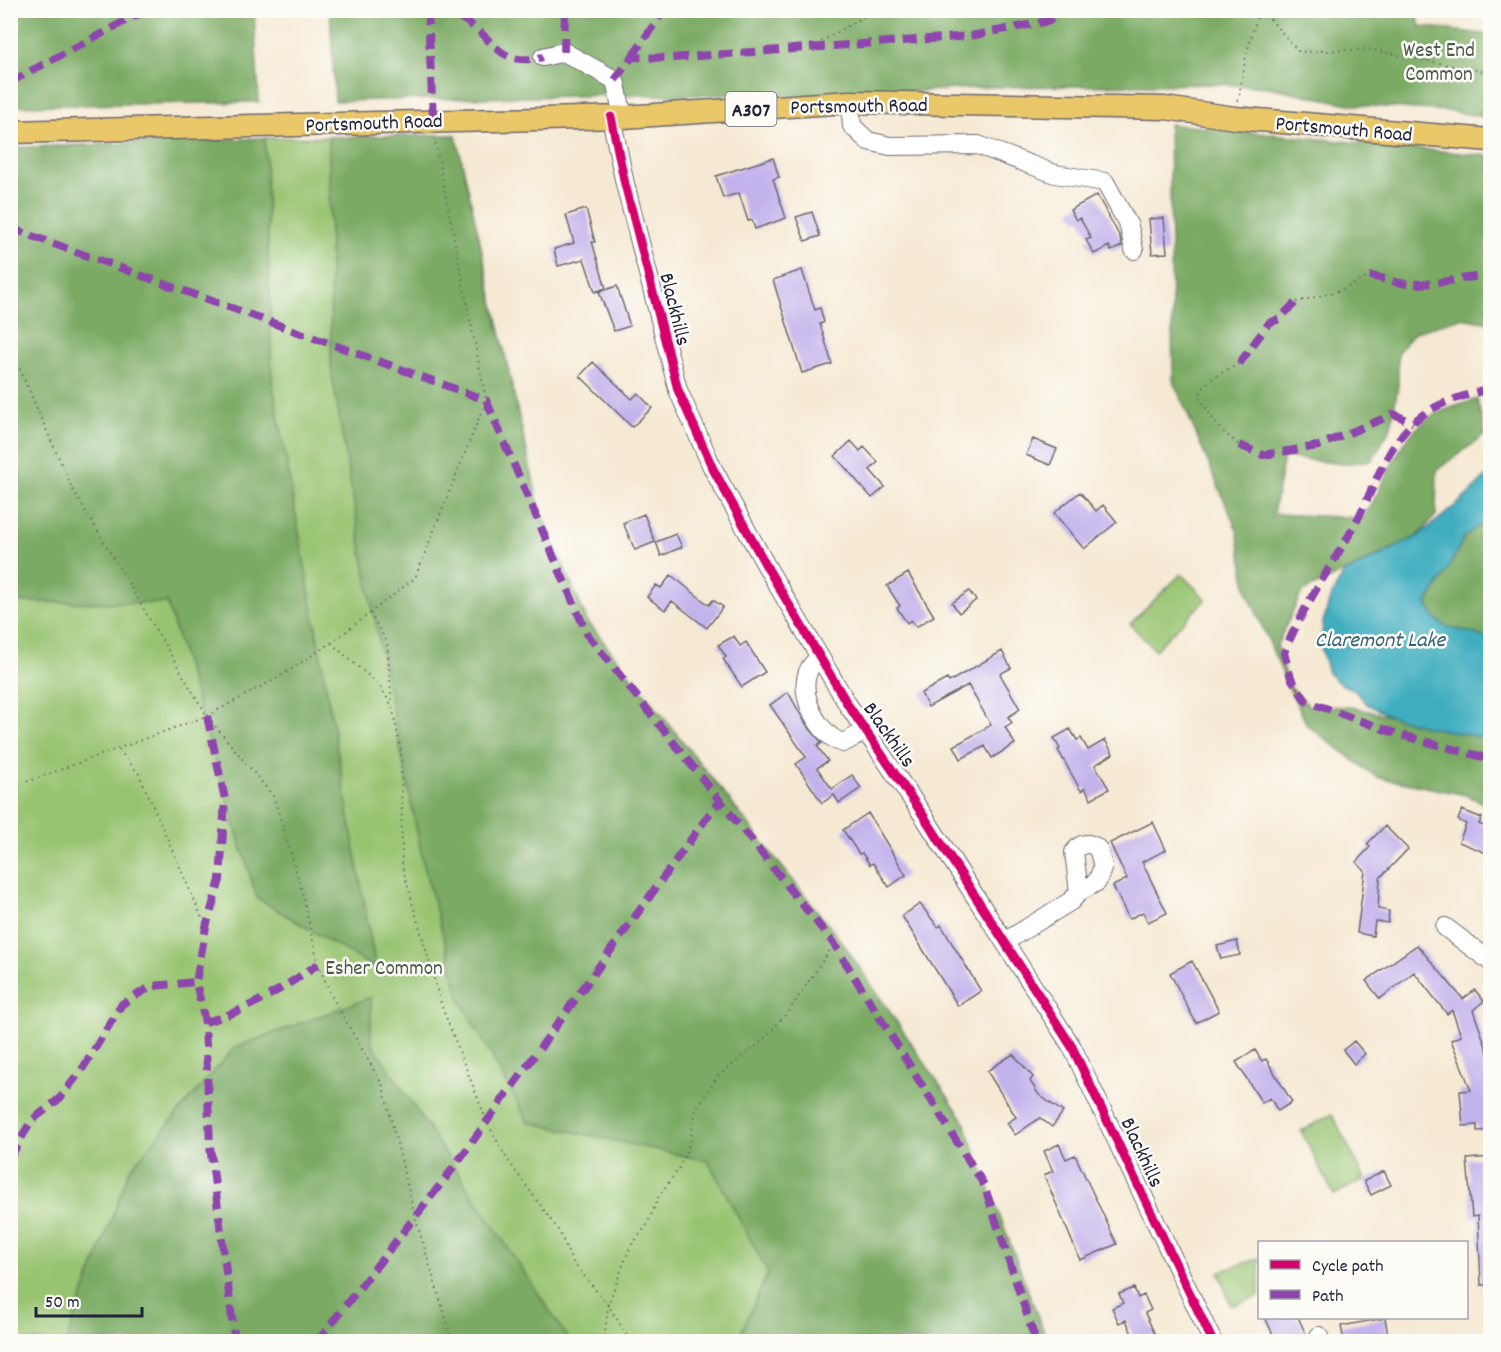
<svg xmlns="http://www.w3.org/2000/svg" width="1501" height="1352" viewBox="0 0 1501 1352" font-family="Dekko,sans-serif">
	<rect width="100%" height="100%" fill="#fdfcf7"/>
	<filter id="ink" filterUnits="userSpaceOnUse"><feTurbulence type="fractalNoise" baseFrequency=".0167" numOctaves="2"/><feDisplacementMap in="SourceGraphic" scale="12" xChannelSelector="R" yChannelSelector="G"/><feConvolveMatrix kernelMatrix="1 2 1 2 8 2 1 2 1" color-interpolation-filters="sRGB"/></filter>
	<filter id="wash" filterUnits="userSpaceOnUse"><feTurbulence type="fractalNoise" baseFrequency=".008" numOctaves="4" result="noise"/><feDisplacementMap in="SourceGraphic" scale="24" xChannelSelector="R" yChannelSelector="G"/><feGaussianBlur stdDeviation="1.35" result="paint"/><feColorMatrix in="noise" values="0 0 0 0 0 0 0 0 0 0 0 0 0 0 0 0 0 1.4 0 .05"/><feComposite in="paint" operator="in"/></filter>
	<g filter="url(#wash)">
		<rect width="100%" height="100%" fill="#f5e9d3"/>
		<!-- green -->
		<path fill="#98c471" stroke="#5d7356" stroke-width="1.5" d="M456,135L539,507L587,621L844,945L963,1119L1047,1341H11L10,148L265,138Z
			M1181,574L1206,599L1155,650L1130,624Z
			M1332,1114L1365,1179L1334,1195L1301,1131Z
			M1259,1258V1296L1231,1306L1219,1272Z"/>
		<!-- forest -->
		<path fill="#7aaa63" stroke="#4e664f" stroke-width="1.5" d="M10,11H254L259,102L11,106Z
			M330,11H1416L1420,26L1490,35V118L1450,111L1354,105L1268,87L1220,84L992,87L855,95H617L335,101Z
			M1169,124L1490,156V323L1461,318L1415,332L1398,352V385L1391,427L1372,460L1343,464L1284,457L1273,514L1363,518C1386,485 1394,442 1429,418C1442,409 1462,405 1477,399L1485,435L1437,470L1436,515L1418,536L1302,592L1277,645L1289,686L1309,706L1351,707L1490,739V806L1466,795L1376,777L1307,725L1288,686L1247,591L1237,530L1173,380Z
			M456,135L539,507L587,621L844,945L963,1119L1047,1341H737L768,1273L708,1161L528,1122L461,1001L423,862L367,581L331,369L329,137Z
			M265,138L272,380L376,969L257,898L167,603L11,602V148Z
			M1490,518V640C1462,624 1441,638 1427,603L1446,573L1464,537Z
			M371,997V1042L570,1341H69V1333L130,1169L234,1048Z"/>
		<!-- water -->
		<path fill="#41adbf" stroke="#32687d" stroke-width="1.5" d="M1490,473V518L1464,537L1446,573L1427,603C1441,638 1462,624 1490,640V739L1428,727L1390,716L1368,705L1354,690L1339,683L1328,673L1321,648L1323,622L1330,599L1343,574L1418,536L1461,501Z"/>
		<g id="blocks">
			<!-- building -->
			<path fill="#c3b3ec" d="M773,158L779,177L773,179L786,218L755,229L752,220L748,221L739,193L723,198L716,176Z
				M1097,195L1120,237L1122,246L1111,251L1109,246L1094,254L1086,240L1091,238L1080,218L1076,220L1070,210Z
				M586,209L595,242H592L606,288L595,292L584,259L558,266L554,249L574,243L566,215Z
				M812,212L820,236L805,241L796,217Z
				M1164,218L1167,253L1152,254L1149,219Z
				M802,270L815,310L820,308L824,322L820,324L832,364L802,373L773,280Z
				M617,286L630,326L614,331L599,292Z
				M593,362L632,399L638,393L652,408L632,427L580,376Z
				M1033,439L1057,449L1050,465L1026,455Z
				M851,441L860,451L864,447L878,462L870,470L885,487L872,498L835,456Z
				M1080,492L1096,511L1103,505L1117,522L1084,549L1054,513Z
				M644,514L655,542L635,550L623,523Z
				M676,534L682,547L661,556L656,542Z
				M908,573L934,616L916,627L911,620L907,623L897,608L900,606L887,586Z
				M671,575L709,605L713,600L723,607L707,628L672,601L665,610L647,597L656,585L661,588Z
				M969,591L976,600L959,613L952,603Z
				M734,636L740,646L746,642L765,672L742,687L723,659L726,657L718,645Z
				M1002,651L1011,668L1000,674L1020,709L1008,717L1012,723L1005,727L1015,744L992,758L985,746L961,759L954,746L991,725L968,685L928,707L921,693L947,679L949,682Z
				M788,692L806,724L822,743L817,746L828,761L817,768L832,789L852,775L861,788L839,803L834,795L822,803L796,764L806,757L770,705Z
				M1070,729L1077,740L1081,738L1088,750L1105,740L1113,754L1095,765L1109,789L1091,799L1085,788L1081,791L1058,750L1060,749L1054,738Z
				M1462,810L1482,818L1479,824L1491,829V855L1459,842L1466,824L1458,820Z
				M868,813L906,875L889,887L873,863L870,865L862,853L859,854L843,830Z
				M1153,822L1166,850L1142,862L1167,913L1148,922L1143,912L1129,919L1113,886L1127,879L1110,843Z
				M1385,826L1408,849L1380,878L1378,909L1389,911L1388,923L1375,921L1373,936L1357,933L1365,871L1356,862L1370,847L1367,844Z
				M920,904L938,927L941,925L981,991L958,1006L902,916Z
				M1237,941L1240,955L1221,959L1217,946Z
				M1417,945L1463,999L1475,990L1484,1001L1473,1010L1491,1061V1130L1477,1131V1125L1463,1126L1460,1091L1471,1090L1451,1040L1461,1036L1452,1010L1447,1014L1414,972L1380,999L1366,981Z
				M1192,961L1219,1011L1196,1023L1170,973Z
				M1354,1041L1365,1054L1354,1064L1343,1050Z
				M1255,1050L1262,1061L1266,1059L1292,1102L1278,1111L1270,1098L1262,1103L1236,1062Z
				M1013,1054L1033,1077L1030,1081L1039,1095L1063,1112L1052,1127L1040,1118L1015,1135L1007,1123L1016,1117L987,1071Z
				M1059,1144L1066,1159L1075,1155L1117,1244L1080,1260L1044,1175L1053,1171L1044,1151Z
				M1491,1157V1285H1481L1478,1216L1472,1217L1467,1159Z
				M1384,1171L1391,1185L1371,1195L1364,1181Z
				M1134,1288L1138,1298L1144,1295L1151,1310L1145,1313L1158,1341H1135L1126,1320L1119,1323L1112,1308L1123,1303L1119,1294Z
				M1265,1317H1298L1309,1341H1276Z
				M1385,1318L1389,1341H1344L1341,1326Z"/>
		</g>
	</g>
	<g filter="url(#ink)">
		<use href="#blocks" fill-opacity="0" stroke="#6c6870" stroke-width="1.5"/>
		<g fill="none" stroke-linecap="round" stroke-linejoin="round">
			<defs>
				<path id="minor" d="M543,57L564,52L615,80L623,117
					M850,102L852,126L868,141L890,146L978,145L1055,174L1105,182L1129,226L1134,250
					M611,117L625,184L678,390L713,469L768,569L848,705L923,815L1072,1047L1213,1342
					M820,658C788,677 815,735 843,743L866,731
					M1445,927L1490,961
					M1006,941L1071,901L1079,892L1074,852C1080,843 1090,841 1098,849L1103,866L1097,882L1079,892
					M1319,1336L1320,1342"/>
				<path id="major" d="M10,132L623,117L850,102L1165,108L1235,118L1490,140"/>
			</defs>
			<!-- minor casing -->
			<use href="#minor" stroke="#6c6870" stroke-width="20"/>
			<!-- major casing -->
			<use href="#major" stroke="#6c6870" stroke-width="25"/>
			<!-- path -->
			<path stroke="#6c6870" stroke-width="2" stroke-dasharray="1.5 4.5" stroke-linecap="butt" d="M1262,10L1299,52L1368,49L1490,73
				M811,48L875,10
				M1238,101L1246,56L1259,10
				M1296,302L1342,290L1370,276
				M10,347L72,488L207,716L274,797L302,891L318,964L331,995L383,1086L415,1217L453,1342
				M1239,364C1223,372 1204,379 1199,397L1218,427L1239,445
				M370,613L387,642L392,704
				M331,643L379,685L392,706L401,751L402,866L442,1007L487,1122L507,1159L559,1231L572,1261L608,1305L631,1342
				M119,750L139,774L206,927
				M10,788L207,716L279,677L331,643L415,578L486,400L435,141
				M604,1342L608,1305L630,1247L647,1225L659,1196L679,1168L690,1143L696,1109L718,1076L761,1042L788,1012L834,944"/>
			<!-- minor -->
			<use href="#minor" stroke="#fff" stroke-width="18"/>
			<!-- major -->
			<use href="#major" stroke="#eac769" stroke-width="22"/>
			<!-- quiet -->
			<path stroke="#8e44ad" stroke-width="8" stroke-dasharray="15 8" stroke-linecap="butt" d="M428,10L433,120
				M439,10C448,13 459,16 466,21C497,42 499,67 543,57
				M564,52L565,10
				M632,57L664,10
				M615,80L632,57L671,58L970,36L1049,21L1058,10
				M10,82L146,10
				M10,228L486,400L587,634L834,944L984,1185L1036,1342
				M1370,276C1384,278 1398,284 1411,284C1438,285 1464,277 1490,275
				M1239,364L1269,323L1279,319L1296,302
				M1490,389C1463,396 1437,402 1415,421C1385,447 1372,494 1353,528C1329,570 1302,608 1284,653L1291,678L1306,701L1397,734L1490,759
				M1239,445L1263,455L1318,446L1394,414L1413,423
				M207,716L225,799L220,880L206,927L196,982L205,1022L210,1146L235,1342
				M205,1022C245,1012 284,988 318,964
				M10,1158L31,1121L60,1098L83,1068L122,1004L152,986L196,982
				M317,1342L451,1171L718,802"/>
			<defs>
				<path id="cycleway" d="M611,117L625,184L678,390L713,469L768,569L848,705L923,815L1072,1047L1213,1342"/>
			</defs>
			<!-- cycleway casing -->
			<use href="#cycleway" stroke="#fdfcf7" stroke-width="13"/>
			<!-- cycleway -->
			<use href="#cycleway" stroke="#d6006c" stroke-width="9"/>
		</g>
	</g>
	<g text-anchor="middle" stroke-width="5" stroke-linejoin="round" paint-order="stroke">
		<!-- shield labels -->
		<rect fill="#fdfcf7" stroke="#646373" stroke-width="1.5" x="725.5" y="92" width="51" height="34" rx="4.5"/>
		<g font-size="20" font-weight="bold" fill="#22223b">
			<text x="751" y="116">A307</text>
		</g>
		<!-- park labels -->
		<g font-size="21" fill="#4b5b4e" stroke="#fdfcf7">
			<text x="1439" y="56">West End<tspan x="1439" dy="24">Common</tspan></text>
			<text x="384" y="974">Esher Common</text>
		</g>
		<!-- street labels -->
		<g font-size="21" fill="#22223b" stroke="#fdfcf7">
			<text transform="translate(859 105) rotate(-1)" y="7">Portsmouth Road</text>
			<text transform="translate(374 122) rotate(-2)" y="7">Portsmouth Road</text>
			<text transform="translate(1344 128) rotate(5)" y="7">Portsmouth Road</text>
			<text transform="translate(676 309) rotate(76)" y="7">Blackhills</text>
			<text transform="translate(890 734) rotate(55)" y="7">Blackhills</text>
			<text transform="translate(1143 1152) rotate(65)" y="7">Blackhills</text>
		</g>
		<!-- water labels -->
		<g font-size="22" font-style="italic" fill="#306176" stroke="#fdfcf7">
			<text x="1380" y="646">Claremont Lake</text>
		</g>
	</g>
	<!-- margin -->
	<rect width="1501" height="1352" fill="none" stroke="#fdfcf7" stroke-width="36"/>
	<!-- legend -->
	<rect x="1258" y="1241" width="210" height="78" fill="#fdfcf7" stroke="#a5a5ac" stroke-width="1.5"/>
	<rect x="1270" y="1260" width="30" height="9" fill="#d6006c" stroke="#a5a5ac" stroke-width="1.5"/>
	<text x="1312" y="1271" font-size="18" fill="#22223b">Cycle path</text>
	<rect x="1270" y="1290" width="30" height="9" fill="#8e44ad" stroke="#a5a5ac" stroke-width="1.5"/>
	<text x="1312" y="1301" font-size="18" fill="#22223b">Path</text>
	<!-- scale -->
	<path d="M36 1307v9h106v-9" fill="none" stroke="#22223b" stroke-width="3"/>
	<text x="45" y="1307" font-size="18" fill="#22223b" stroke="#fdfcf7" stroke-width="4.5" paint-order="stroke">50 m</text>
</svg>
